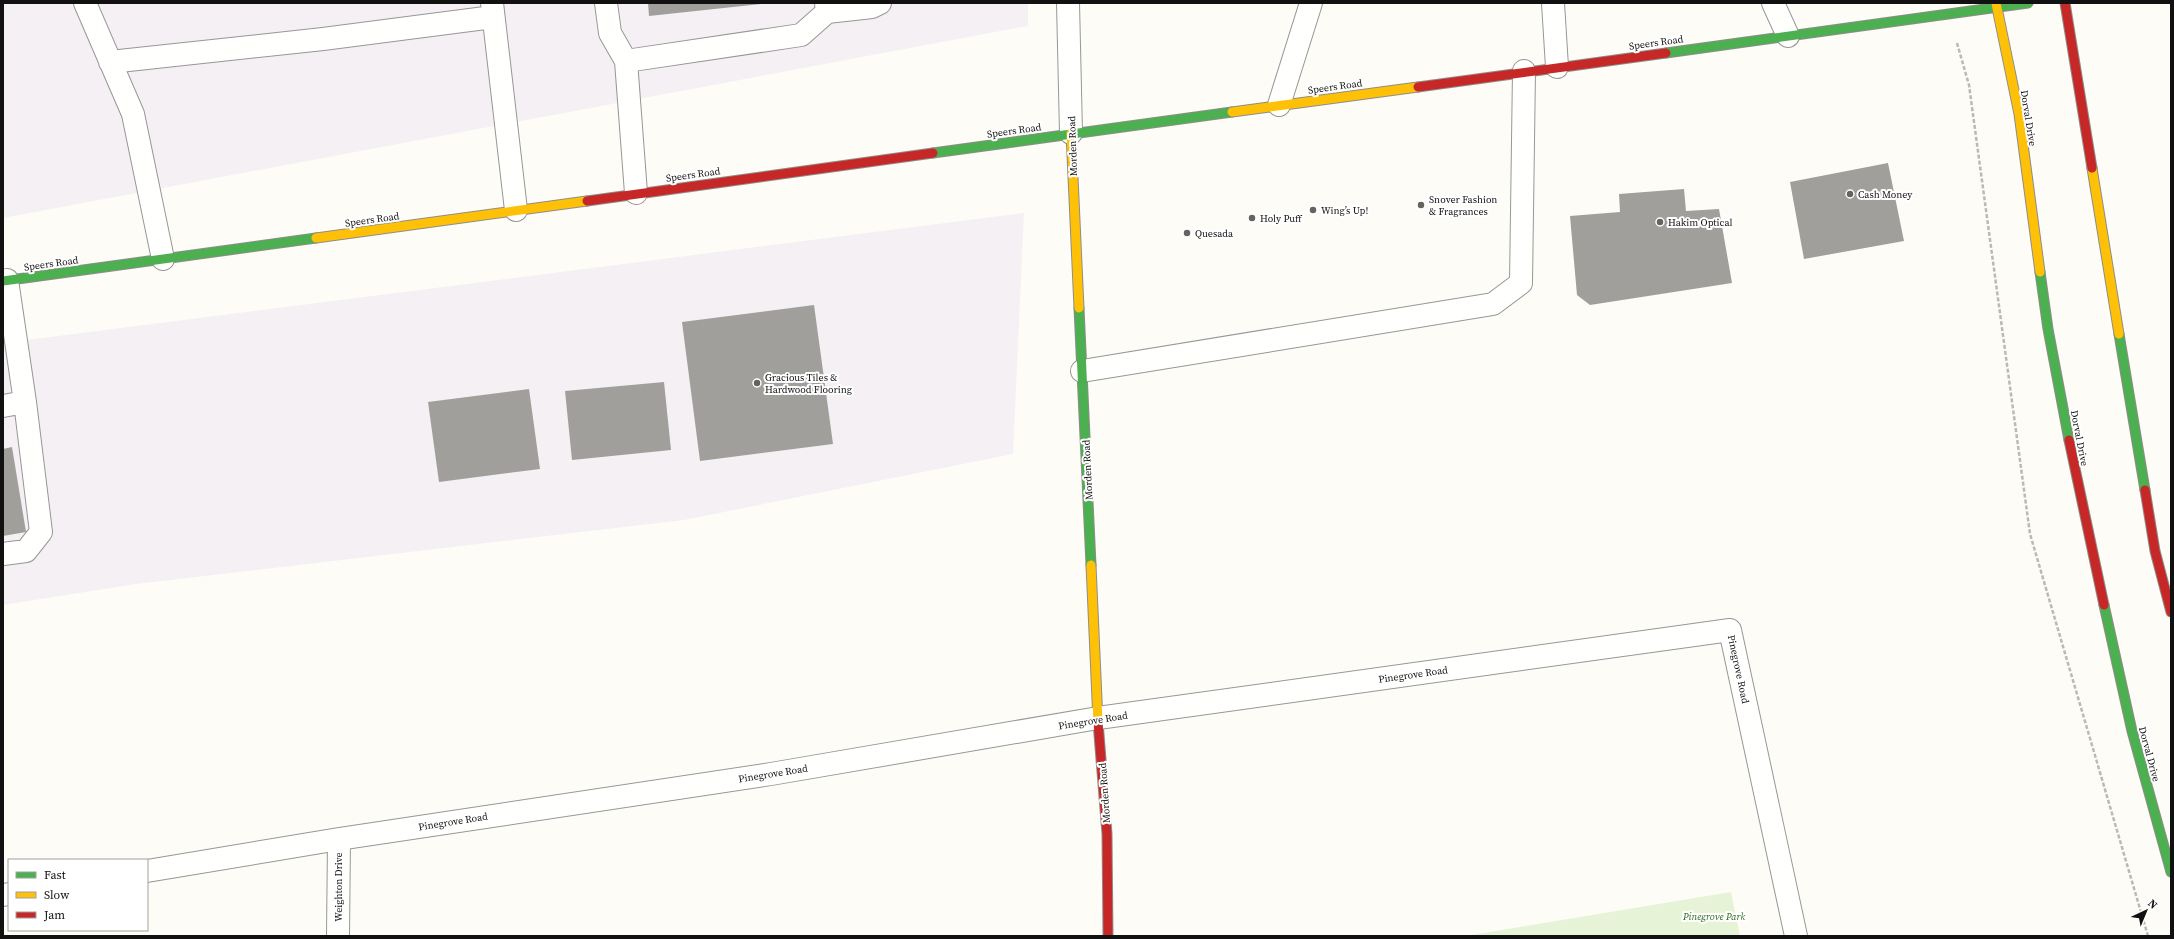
<svg xmlns="http://www.w3.org/2000/svg" width="2174" height="939" viewBox="0 0 2174 939" font-family="'Source Serif 4',serif">
	<rect width="100%" height="100%" fill="#fdfcf7"/>
	<!-- industrial -->
	<path fill="#f5f0f3" d="M3,3H1028V26L3,218Z
		M1024,213L1013,454L684,520L136,584L3,605V343Z"/>
	<!-- green -->
	<path fill="#e7f3d7" d="M1731,892L1740,936H1465Z"/>
	<!-- building -->
	<path fill="#a19f9c" d="M648,3H761V4L649,16Z
		M1888,163L1904,241L1804,259L1790,182Z
		M1684,189L1686,211L1719,209L1732,283L1590,305L1577,295L1570,216L1620,212L1619,194Z
		M814,305L833,444L700,461L682,322Z
		M664,382L671,450L572,460L565,391Z
		M529,389L540,469L439,482L428,402Z
		M12,447L26,532L3,536V449Z"/>
	<g fill="none" stroke-linecap="round" stroke-linejoin="round">
		<defs>
			<path id="lane" d="M85,3L133,114L163,259
				M492,3L516,210
				M606,3L610,33L626,61L636,193
				M1553,3L1557,67
				M1773,3L1788,36
				M827,12L872,7L880,3
				M626,61L801,35L827,12L826,3
				M110,62L323,39L493,17
				M1279,105L1311,3
				M1082,371L1493,304L1521,283L1524,71
				M3,406L25,402
				M3,554L26,551L41,532L25,402L7,280"/>
			<path id="street" d="M1068,3L1071,133
				M147,871L339,839L771,774L1098,718L1730,630L1796,936
				M3,895L9,894
				M338,936L339,839"/>
			<path id="fast" d="M1666,53L2028,3
				M933,153L1232,112
				M2040,272L2048,329L2069,440
				M3,281L316,238
				M1079,308L1091,565
				M2119,334L2145,490
				M2104,605L2132,731L2171,872"/>
			<path id="slow" d="M1996,3L2019,114L2040,272
				M1232,112L1418,87
				M1071,133L1079,308
				M2092,168L2119,334
				M316,238L587,201
				M1091,565L1098,722"/>
			<path id="jam" d="M2065,3L2092,168
				M1418,87L1666,53
				M587,201L933,153
				M2069,440L2104,605
				M2145,490L2155,551L2171,612
				M1098,722L1107,834L1108,936"/>
		</defs>
		<!-- lane casing -->
		<use href="#lane" stroke="#979795" stroke-width="24"/>
		<!-- street casing -->
		<use href="#street" stroke="#979795" stroke-width="24"/>
		<!-- fast casing -->
		<use href="#fast" stroke="#8e8d8b" stroke-width="11"/>
		<!-- slow casing -->
		<use href="#slow" stroke="#8e8d8b" stroke-width="11"/>
		<!-- jam casing -->
		<use href="#jam" stroke="#8e8d8b" stroke-width="11"/>
		<!-- path -->
		<path stroke="#b9b9b8" stroke-width="2.5" stroke-dasharray="4 2" stroke-linecap="butt" d="M1957,43L1969,85L2030,534L2148,936"/>
		<!-- lane -->
		<use href="#lane" stroke="#fffffe" stroke-width="22"/>
		<!-- street -->
		<use href="#street" stroke="#fffffe" stroke-width="22"/>
		<!-- fast -->
		<use href="#fast" stroke="#4caf50" stroke-width="9"/>
		<!-- slow -->
		<use href="#slow" stroke="#ffc107" stroke-width="9"/>
		<!-- jam -->
		<use href="#jam" stroke="#c62828" stroke-width="9"/>
	</g>
	<!-- markers -->
	<g fill="#646362" stroke="#fff" stroke-width="1.5">
		<circle cx="1850" cy="194" r="4"/>
		<circle cx="1421" cy="205" r="4"/>
		<circle cx="1313" cy="210" r="4"/>
		<circle cx="1252" cy="218" r="4"/>
		<circle cx="1660" cy="222" r="4"/>
		<circle cx="1187" cy="233" r="4"/>
		<circle cx="757" cy="383" r="4"/>
	</g>
	<g text-anchor="middle" stroke-width="4" stroke-linejoin="round" paint-order="stroke">
		<!-- street labels -->
		<g font-size="10" fill="#111" stroke="#fff">
			<text transform="translate(1656 42) rotate(-8)" y="4">Speers Road</text>
			<text transform="translate(1335 86) rotate(-8)" y="4">Speers Road</text>
			<text transform="translate(2029 118) rotate(81)" y="4">Dorval Drive</text>
			<text transform="translate(1014 130) rotate(-8)" y="4">Speers Road</text>
			<text transform="translate(1072 146) rotate(-92)" y="4">Morden Road</text>
			<text transform="translate(693 174) rotate(-8)" y="4">Speers Road</text>
			<text transform="translate(372 219) rotate(-8)" y="4">Speers Road</text>
			<text transform="translate(51 263) rotate(-8)" y="4">Speers Road</text>
			<text transform="translate(2080 438) rotate(79)" y="4">Dorval Drive</text>
			<text transform="translate(1087 470) rotate(-93)" y="4">Morden Road</text>
			<text transform="translate(1739 669) rotate(78)" y="4">Pinegrove Road</text>
			<text transform="translate(1413 674) rotate(-8)" y="4">Pinegrove Road</text>
			<text transform="translate(1093 720) rotate(-9)" y="4">Pinegrove Road</text>
			<text transform="translate(2150 754) rotate(75)" y="4">Dorval Drive</text>
			<text transform="translate(773 773) rotate(-9)" y="4">Pinegrove Road</text>
			<text transform="translate(1104 793) rotate(-94)" y="4">Morden Road</text>
			<text transform="translate(453 821) rotate(-9)" y="4">Pinegrove Road</text>
			<text transform="translate(338 887) rotate(-90)" y="4">Weighton Drive</text>
		</g>
		<!-- poi labels -->
		<g font-size="10" fill="#111" stroke="#fff" text-anchor="start">
			<text x="1858" y="198">Cash Money</text>
			<text x="1429" y="203">Snover Fashion<tspan x="1429" dy="12">&amp; Fragrances</tspan></text>
			<text x="1321" y="214">Wing’s Up!</text>
			<text x="1260" y="222">Holy Puff</text>
			<text x="1668" y="226">Hakim Optical</text>
			<text x="1195" y="237">Quesada</text>
			<text x="765" y="381">Gracious Tiles &amp;<tspan x="765" dy="12">Hardwood Flooring</tspan></text>
		</g>
		<!-- park labels -->
		<g font-size="10" font-style="italic" fill="#2f6b1f" stroke="#fff">
			<text x="1714" y="920">Pinegrove Park</text>
		</g>
	</g>
	<!-- border -->
	<rect width="2174" height="939" fill="none" stroke="#111111" stroke-width="8"/>
	<!-- legend -->
	<rect x="8" y="859" width="140" height="72" fill="#ffffff" stroke="#a0a0a0"/>
	<rect x="16" y="872" width="20" height="6" fill="#4caf50" stroke="#a0a0a0"/>
	<text x="44" y="879" font-size="12" fill="#111111">Fast</text>
	<rect x="16" y="892" width="20" height="6" fill="#ffc107" stroke="#a0a0a0"/>
	<text x="44" y="899" font-size="12" fill="#111111">Slow</text>
	<rect x="16" y="912" width="20" height="6" fill="#c62828" stroke="#a0a0a0"/>
	<text x="44" y="919" font-size="12" fill="#111111">Jam</text>
	<!-- north arrow -->
	<g transform="translate(2146 911) rotate(44)" stroke="#ffffff" stroke-width="3" paint-order="stroke">
	<path d="M0-3L7 15L0 10L-7 15Z" fill="#111111"/>
	<text y="-6" font-size="11" font-weight="bold" text-anchor="middle" fill="#111111">N</text>
	</g>
</svg>
